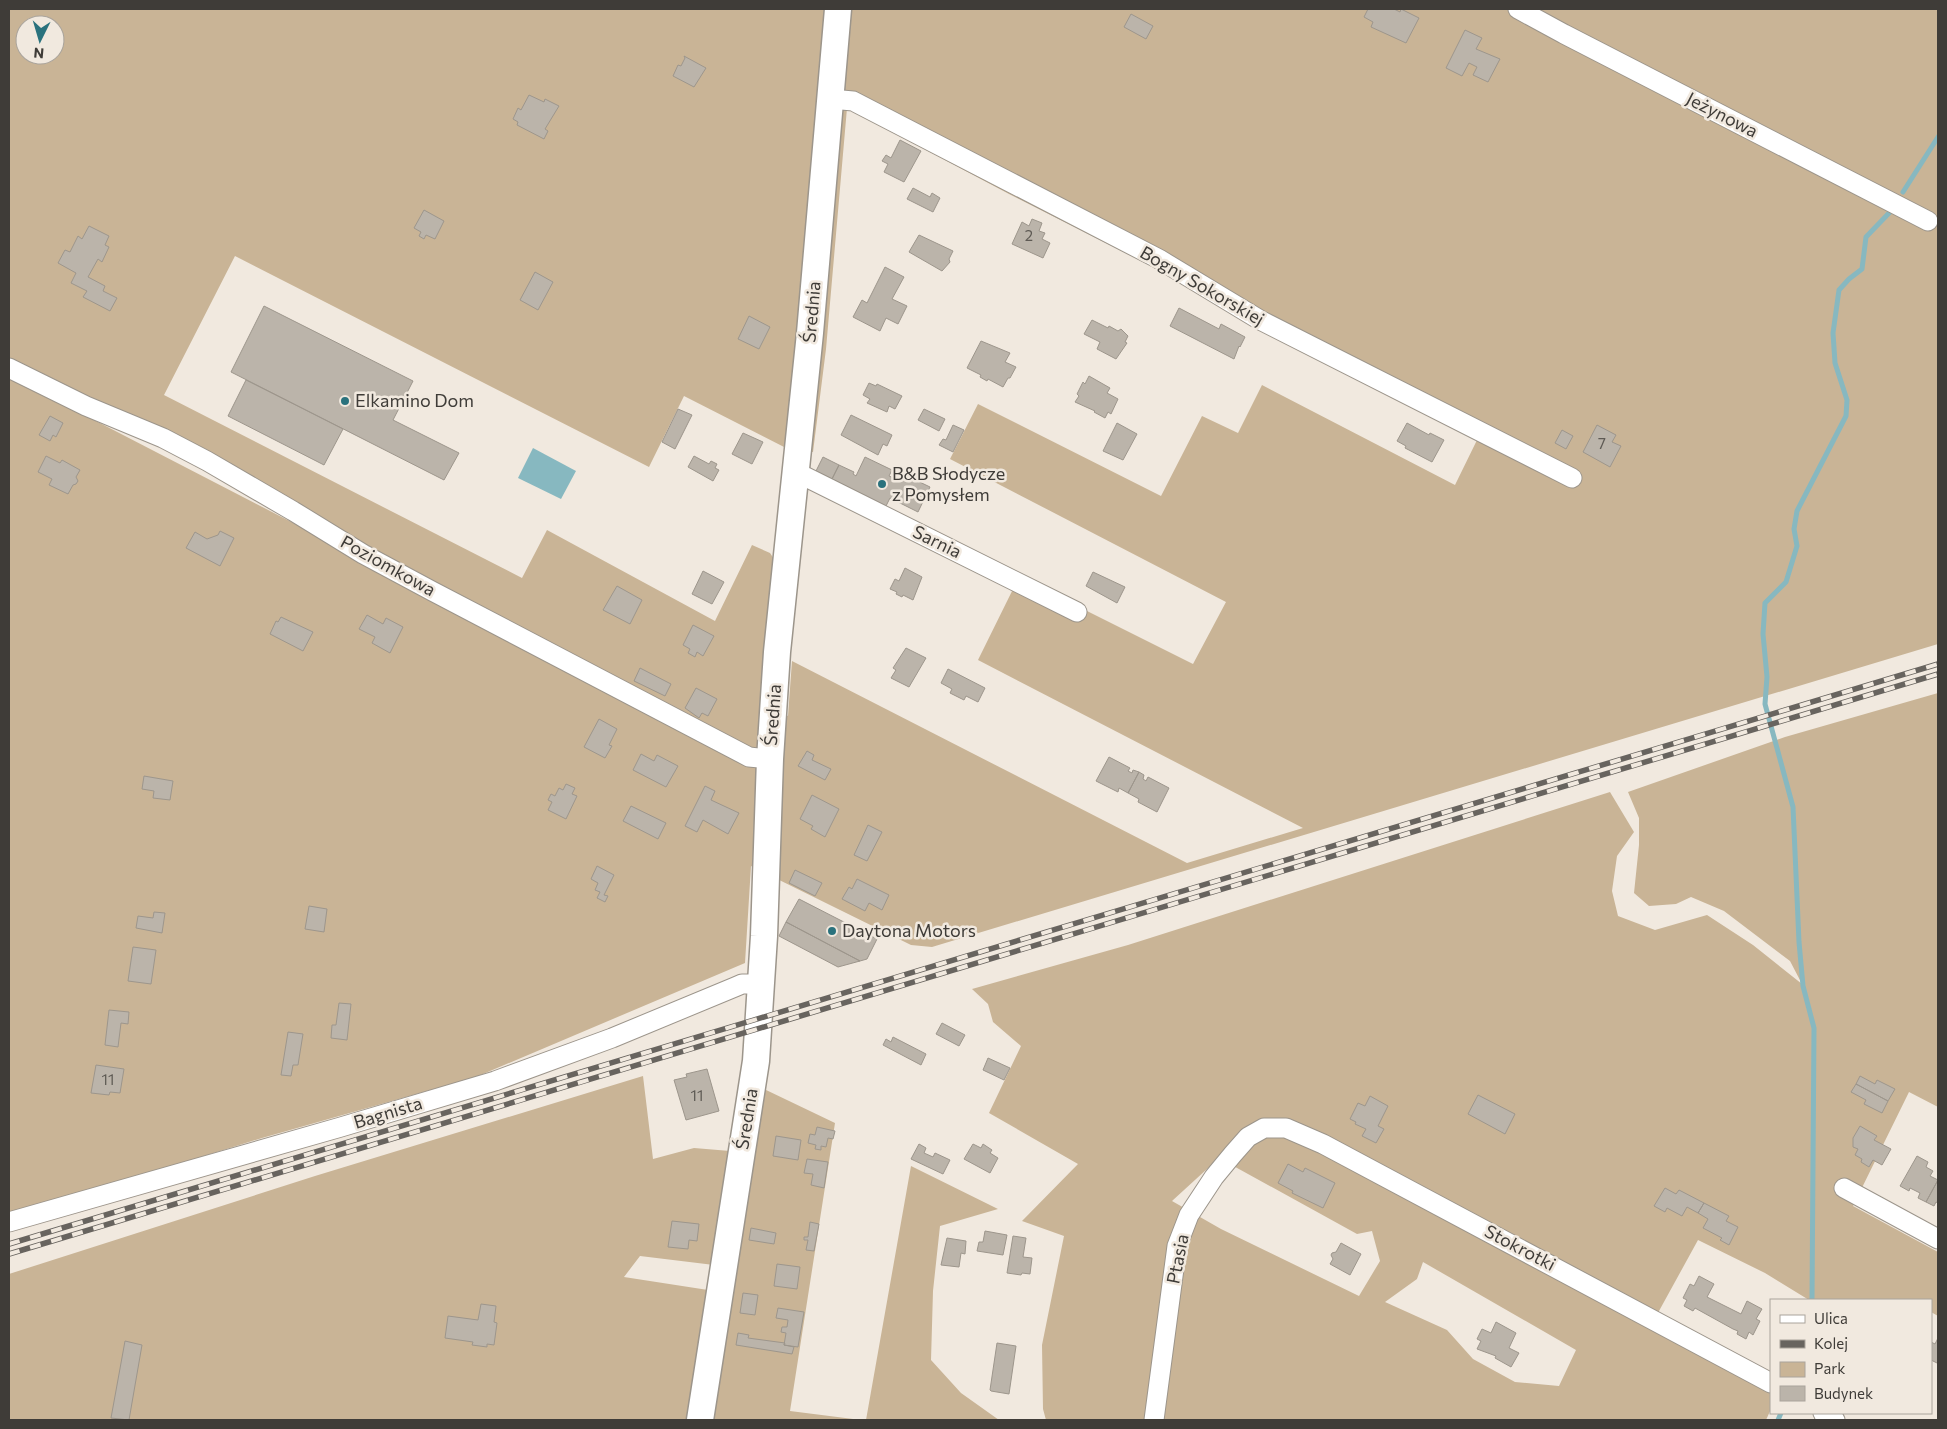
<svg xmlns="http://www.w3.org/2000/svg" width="1947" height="1429" viewBox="0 0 1947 1429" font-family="Commissioner,sans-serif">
	<rect width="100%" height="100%" fill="#f1e9df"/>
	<!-- green -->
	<path fill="#c9b496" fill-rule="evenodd" d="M9,9H1938V644L932,947L911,945L751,866L745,963L476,1077L262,1138L9,1217V376L361,558L367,549L135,417L56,382L9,360ZM25,25H55V55H25ZM847,108L1009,194L1179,280L1478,438L1455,485L1262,385L1238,433L1202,416L1161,496L978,404L950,459L1226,602L1193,664L1019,577L978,660L1303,828L1187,863L792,661L788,716L761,701L776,562L770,553L752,545L715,621L547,530L522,578L164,395L235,256L649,467L684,396L788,449L813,452L826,349Z
		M1938,693V1107L1909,1092L1853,1206L1938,1252V1316L1931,1312V1300H1809L1765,1273L1698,1240L1659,1311L1654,1329L1771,1391V1409L1766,1420H1046L1043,1409L1042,1345L1064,1236L1022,1221L1078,1164L989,1113L1021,1046L993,1022L988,1004L972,989L1128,945L1610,792L1634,832L1617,856L1612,891L1618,916L1655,930L1707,915L1753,945L1802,984L1790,961L1724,911L1691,897L1676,904L1649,906L1634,893L1639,845V818L1628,792L1785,737ZM1219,1158L1357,1234L1372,1231L1380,1261L1359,1296L1221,1229L1172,1201ZM1423,1262L1576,1350L1559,1386L1515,1382L1473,1359L1447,1330L1385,1302L1417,1279Z
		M643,1076L653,1159L694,1148L730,1151L714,1265L640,1256L624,1277L708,1290L688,1420H9V1274L315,1176Z
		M764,1089L835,1123L790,1411L861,1420H711Z
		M911,1166L998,1209L940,1226L933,1291L931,1360L961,1393L999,1420H866Z"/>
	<!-- water -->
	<path fill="#87b8c0" d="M533,448L576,471L561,499L518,478Z"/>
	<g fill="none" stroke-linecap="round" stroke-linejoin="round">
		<!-- stream -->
		<path stroke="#87b8c0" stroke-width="5" d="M1903,192L1938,137
			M1812,1300L1814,1028L1803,986L1799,942L1793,807L1765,704L1767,677L1763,634L1765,603L1786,582L1797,546L1794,529L1797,511L1846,416L1847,400L1835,363L1833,333L1839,290L1849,279L1862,269L1866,237L1891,211
			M1778,1420L1781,1413"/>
	</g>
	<!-- building -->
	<path fill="#bbb4aa" stroke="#9d968c" d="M1368,9H1394L1400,12L1401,9L1419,18L1406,43L1371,27L1373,22L1364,17Z
		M1131,14L1153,26L1146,39L1124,27Z
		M1465,30L1482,38L1476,49L1500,59L1488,82L1473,75L1477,67L1469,63L1462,76L1446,68Z
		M684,56L706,68L694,87L673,76L678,65L681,66L685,58Z
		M529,95L544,102L545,99L559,106L545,129L548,131L544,139L517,125L518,122L513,119L518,108L521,110Z
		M900,140L921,151L904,182L884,172L888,164L882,161L886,155L891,158Z
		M913,188L930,197L932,193L940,198L933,212L907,199Z
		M424,210L444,221L435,239L426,235L424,239L419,236L421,232L414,228Z
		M1032,219L1042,223L1039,231L1045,233L1042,239L1050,243L1043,258L1012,244L1022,222L1029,226Z
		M89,226L109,236L105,245L109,247L102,262L98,259L88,277L105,286L103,291L117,298L110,311L83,297L87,291L71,283L76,273L58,263L65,250L70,252L78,236L82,239Z
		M919,235L953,251L949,259L950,262L942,271L909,252Z
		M885,267L904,277L892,299L907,306L898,324L886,318L880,331L853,317L862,300L867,303Z
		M535,272L553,282L538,310L520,300Z
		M264,306L413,381L393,420L459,453L444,480L231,372Z
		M1179,308L1219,329L1221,324L1245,337L1240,347L1239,346L1234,359L1170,326Z
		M749,316L770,327L759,349L738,339Z
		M1092,320L1108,328L1109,326L1118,331L1121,329L1128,336L1125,342L1127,343L1116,359L1097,349L1100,342L1084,334Z
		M981,341L1010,353L1005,362L1016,367L1010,378H1008L1003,387L988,379L987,381L980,377L981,375L967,368Z
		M1089,376L1110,388L1107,393L1118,399L1111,414L1108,412L1105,418L1094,412L1095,411L1075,402L1079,396L1077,394L1083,382L1085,384Z
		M246,380L343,429L324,465L228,416Z
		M869,383L876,386L877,384L902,396L895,409L889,406L887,412L867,403L870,399L863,395Z
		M678,409L692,415L675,449L662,442Z
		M924,409L945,419L939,431L918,420Z
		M851,415L892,435L887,446L883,444L878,455L841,435Z
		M50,416L63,423L56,437L53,435L50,441L39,435Z
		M1117,423L1137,434L1123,460L1103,451Z
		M1407,423L1429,435L1430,433L1444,440L1432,462L1405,448L1406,446L1397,441Z
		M953,425L964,430L953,452L939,445L943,439L946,440Z
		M1597,425L1616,435L1612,442L1621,446L1610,467L1583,452Z
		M1562,430L1573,436L1566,449L1555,443Z
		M743,433L763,442L752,464L732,454Z
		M46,456L60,463L62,460L80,470L76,477L78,481L76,484L73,485L68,494L49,485L52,479L38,472Z
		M694,456L709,464L711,461L717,464L715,468L719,470L713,481L688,467Z
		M823,457L839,465L832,479L816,471Z
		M865,457L892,470L889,476L898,480L900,477L905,475L930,487L918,512L890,498L886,506L832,479L839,465L854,472L853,474L856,476Z
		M220,531L234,538L220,566L186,548L195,532L207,539L218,535Z
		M905,568L922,577L913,600L903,595L902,597L896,594L897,592L890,589L895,579L899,581Z
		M703,571L724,582L712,604L692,594Z
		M1093,572L1125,587L1117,603L1086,586Z
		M617,586L642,600L630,624L603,610Z
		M367,615L383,624L386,618L403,627L390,653L372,643L375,637L359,629Z
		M281,617L313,632L303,651L270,634L276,621L278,622Z
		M693,625L714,636L703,656L697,652L695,657L688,653L690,649L683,645Z
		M906,648L926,658L909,687L891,678L896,670L893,668Z
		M640,668L671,684L665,696L634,681Z
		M948,669L985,688L978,702L966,696L964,700L950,693L952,689L941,683Z
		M696,688L717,699L708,716L702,713L699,718L685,708Z
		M599,719L617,729L609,745L612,746L605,758L584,747Z
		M807,751L814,755L812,760L831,769L825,780L798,766Z
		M641,754L654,761L657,755L678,766L666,787L633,770Z
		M1109,757L1130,768L1128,771L1132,773L1133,770L1139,772L1128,793L1119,788L1118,792L1096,781Z
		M1139,772L1144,775L1143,779L1146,781L1148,777L1169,788L1157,812L1138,802L1139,799L1128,793Z
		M144,776L173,781L170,800L153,798L154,791L142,789Z
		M566,784L575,788L572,794L577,796L566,819L548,810L552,802L548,800L551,794L555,796L559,788L563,790Z
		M705,786L715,791L711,800L739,813L728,834L703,820L697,832L685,826Z
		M812,795L839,809L825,837L811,829L813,826L800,819Z
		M631,806L666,823L658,839L623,821Z
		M868,825L882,832L867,861L854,855Z
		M597,866L614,875L604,895L608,896L605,902L597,898L600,892L595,890L598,883L591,879Z
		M795,870L822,883L815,896L789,883Z
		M857,879L889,895L882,910L869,903L865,911L842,899L849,887L852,889Z
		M799,899L877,939L867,959L860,961L786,922Z
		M309,906L327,909L324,932L305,929Z
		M154,912L165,913L162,933L136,928L138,916L153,918Z
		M786,922L860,961L838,967L779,936Z
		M133,947L156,950L151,984L128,981Z
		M339,1003L351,1004L347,1040L331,1038L332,1025H336Z
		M109,1010L129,1012L128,1024L121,1023L118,1047L105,1045Z
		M942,1023L965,1035L959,1046L936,1034Z
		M288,1032L303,1034L298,1065H293L291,1076L281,1075Z
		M893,1037L926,1054L921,1065L883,1045L886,1039L891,1042Z
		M988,1058L1010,1068L1004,1080L983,1070Z
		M96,1065L124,1069L120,1093L110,1092L109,1095L91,1093Z
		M707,1069L719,1111L686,1120L674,1080L687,1077L686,1074Z
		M1860,1076L1875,1084L1877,1080L1895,1089L1888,1101L1856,1084Z
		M1856,1084L1888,1101L1882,1113L1864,1104L1866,1100L1851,1092Z
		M1478,1095L1515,1114L1505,1134L1468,1114Z
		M1370,1096L1388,1106L1378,1126L1384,1129L1376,1143L1362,1136L1366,1129L1355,1124L1356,1122L1350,1119L1358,1103L1365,1106Z
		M1860,1126L1877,1136L1874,1140L1891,1149L1882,1165L1873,1160L1869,1167L1861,1162L1862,1159L1855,1155L1858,1149L1853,1147V1138Z
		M817,1127L835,1131L833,1139L828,1138L826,1147L821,1146V1150L815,1149L816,1145L808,1143L810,1134L815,1135Z
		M776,1136L801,1140L798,1160L773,1156Z
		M919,1144L926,1148L924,1153L933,1157L935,1153L950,1160L943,1174L911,1159Z
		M973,1144L981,1148L983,1144L992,1150L990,1153L998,1158L990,1173L964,1159Z
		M1917,1156L1928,1162L1926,1167L1933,1171L1930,1176L1938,1180L1926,1202L1918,1198L1920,1193L1910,1188L1909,1191L1900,1186Z
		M807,1159L828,1162L824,1188L811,1185L813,1174L804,1173Z
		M1288,1164L1303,1172L1305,1168L1335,1183L1323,1208L1292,1193L1293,1191L1278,1183Z
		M1938,1180V1203L1936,1202L1934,1206L1926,1202Z
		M1665,1188L1676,1194L1679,1190L1704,1203L1698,1213L1687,1207L1682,1216L1667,1208L1665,1212L1654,1206Z
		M1704,1203L1729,1216L1726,1221L1738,1227L1729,1245L1720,1240L1722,1238L1703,1228L1708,1219L1698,1213Z
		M672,1221L699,1224L697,1241L689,1240L688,1249L668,1247Z
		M810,1222L819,1224L814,1251L806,1250L808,1240H804V1237H808Z
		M751,1228L776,1233L774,1244L749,1240Z
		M985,1231L1007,1235L1003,1255L977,1251L979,1242H983Z
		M1013,1236L1026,1238L1023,1257L1032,1258L1030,1274L1022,1273L1021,1275L1007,1273Z
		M947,1238L966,1241L965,1254L961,1253L959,1267L941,1265Z
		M1341,1243L1361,1254L1350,1275L1330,1264L1333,1259L1331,1255L1332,1253L1336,1252Z
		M777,1264L800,1267L797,1289L774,1286Z
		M1699,1276L1714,1284L1707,1297L1741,1314L1747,1301L1762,1309L1756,1319L1760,1321L1753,1335L1749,1332L1746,1339L1737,1334L1738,1331L1733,1329L1695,1308L1693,1311L1684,1306L1687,1300L1683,1298L1690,1284L1694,1286Z
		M743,1293L758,1295L755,1315L740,1313Z
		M481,1304L496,1306L494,1322L497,1323L494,1345L487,1344V1347L472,1345L473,1342L445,1338L448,1316L478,1320Z
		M778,1308L804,1312L798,1347L784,1345L786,1333L781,1332L782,1327H787L788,1320L776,1318Z
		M1496,1322L1516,1333L1509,1348L1519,1353L1511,1367L1495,1358L1496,1356L1477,1349L1481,1341L1477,1339L1482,1329L1491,1333Z
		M738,1333L749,1335L748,1338L785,1343L784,1345L794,1347L792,1354L736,1345Z
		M1938,1338V1362L1937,1363L1931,1360V1342L1935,1344Z
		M125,1341L142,1345L129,1420L111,1418Z
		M997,1343L1016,1346L1009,1394L991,1391L990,1390Z"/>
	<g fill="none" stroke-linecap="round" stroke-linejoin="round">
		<defs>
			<path id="street" d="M1518,9L1564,34L1928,221
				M831,99L853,101L1159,259L1260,320L1572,478
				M9,368L86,406L163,438L207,461L293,511L363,554L432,591L749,757L770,759
				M795,475L806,477L1077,612
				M1844,1188L1938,1239
				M9,1222L341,1127L495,1081L612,1038L735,987L742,984H760
				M1823,1413L1835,1420
				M1154,1420L1177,1246L1189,1215L1214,1177L1233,1154L1248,1137L1264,1128H1286L1323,1144L1771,1383"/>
			<path id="secondary" d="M700,1420L756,1061L764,936L770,759L777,652L810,333L838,9"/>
		</defs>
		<!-- street casing -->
		<use href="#street" stroke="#9c958b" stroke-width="21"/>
		<!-- secondary casing -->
		<use href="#secondary" stroke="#9c958b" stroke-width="29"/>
		<!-- street -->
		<use href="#street" stroke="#fff" stroke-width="19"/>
		<!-- secondary -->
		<use href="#secondary" stroke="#fff" stroke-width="26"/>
		<defs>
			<path id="rail" d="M9,1244L1938,664
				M9,1254L1938,674"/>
		</defs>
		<!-- rail casing -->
		<use href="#rail" stroke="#68645f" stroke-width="5.5"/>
		<!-- rail -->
		<use href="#rail" stroke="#f1e9df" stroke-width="4" stroke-dasharray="11" stroke-linecap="butt"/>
	</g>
	<!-- markers -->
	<g fill="#2a727d" stroke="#f1e9df" stroke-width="2">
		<circle cx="345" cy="401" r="5"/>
		<circle cx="882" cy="484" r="5"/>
		<circle cx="832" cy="931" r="5"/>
	</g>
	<g text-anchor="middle" stroke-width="5" stroke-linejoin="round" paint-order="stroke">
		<!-- number labels -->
		<g font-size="15" fill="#5e5a54">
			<text x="1029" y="241">2</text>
			<text x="1602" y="449">7</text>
			<text x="108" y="1085">11</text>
			<text x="697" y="1101">11</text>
		</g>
		<!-- street labels -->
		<g font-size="18" fill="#3f3c38" stroke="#f1e9df">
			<text transform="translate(1722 115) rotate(27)" y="6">Jeżynowa</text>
			<text transform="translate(1202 286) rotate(30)" y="6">Bogny Sokorskiej</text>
			<text transform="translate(812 312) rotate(-85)" y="6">Średnia</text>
			<text transform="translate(937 542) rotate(26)" y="6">Sarnia</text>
			<text transform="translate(388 566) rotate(29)" y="6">Poziomkowa</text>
			<text transform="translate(773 715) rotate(-86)" y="6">Średnia</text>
			<text transform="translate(388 1113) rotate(-17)" y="6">Bagnista</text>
			<text transform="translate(747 1119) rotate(-81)" y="6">Średnia</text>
			<text transform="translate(1520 1248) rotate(28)" y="6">Stokrotki</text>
			<text transform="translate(1178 1259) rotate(-79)" y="6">Ptasia</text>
		</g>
		<!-- poi labels -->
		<g font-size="18" fill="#3f3c38" stroke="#f1e9df" text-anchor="start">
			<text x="355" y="407">Elkamino Dom</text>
			<text x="892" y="480">B&amp;B Słodycze<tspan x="892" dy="21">z Pomysłem</tspan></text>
			<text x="842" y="937">Daytona Motors</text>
		</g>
	</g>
	<!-- border -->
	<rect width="1947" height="1429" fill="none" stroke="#3f3c38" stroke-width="20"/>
	<!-- legend -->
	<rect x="1770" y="1299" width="162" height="115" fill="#f1e9df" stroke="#aaa49c"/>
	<rect x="1780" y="1315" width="25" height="8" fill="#ffffff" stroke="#aaa49c"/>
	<text x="1814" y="1324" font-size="15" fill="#3f3c38">Ulica</text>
	<rect x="1780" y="1340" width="25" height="8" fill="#68645f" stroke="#aaa49c"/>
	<text x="1814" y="1349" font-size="15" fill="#3f3c38">Kolej</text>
	<rect x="1780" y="1362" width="25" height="15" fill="#c9b496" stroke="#aaa49c"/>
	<text x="1814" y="1374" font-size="15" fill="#3f3c38">Park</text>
	<rect x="1780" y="1386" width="25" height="15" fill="#bbb4aa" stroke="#aaa49c"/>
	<text x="1814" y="1399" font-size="15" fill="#3f3c38">Budynek</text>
	<!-- north arrow -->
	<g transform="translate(40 40) rotate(185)"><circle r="24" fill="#f1e9df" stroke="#aaa49c"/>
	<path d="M0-4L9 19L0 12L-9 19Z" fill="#2a727d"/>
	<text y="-8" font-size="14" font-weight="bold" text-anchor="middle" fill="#3f3c38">N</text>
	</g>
</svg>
